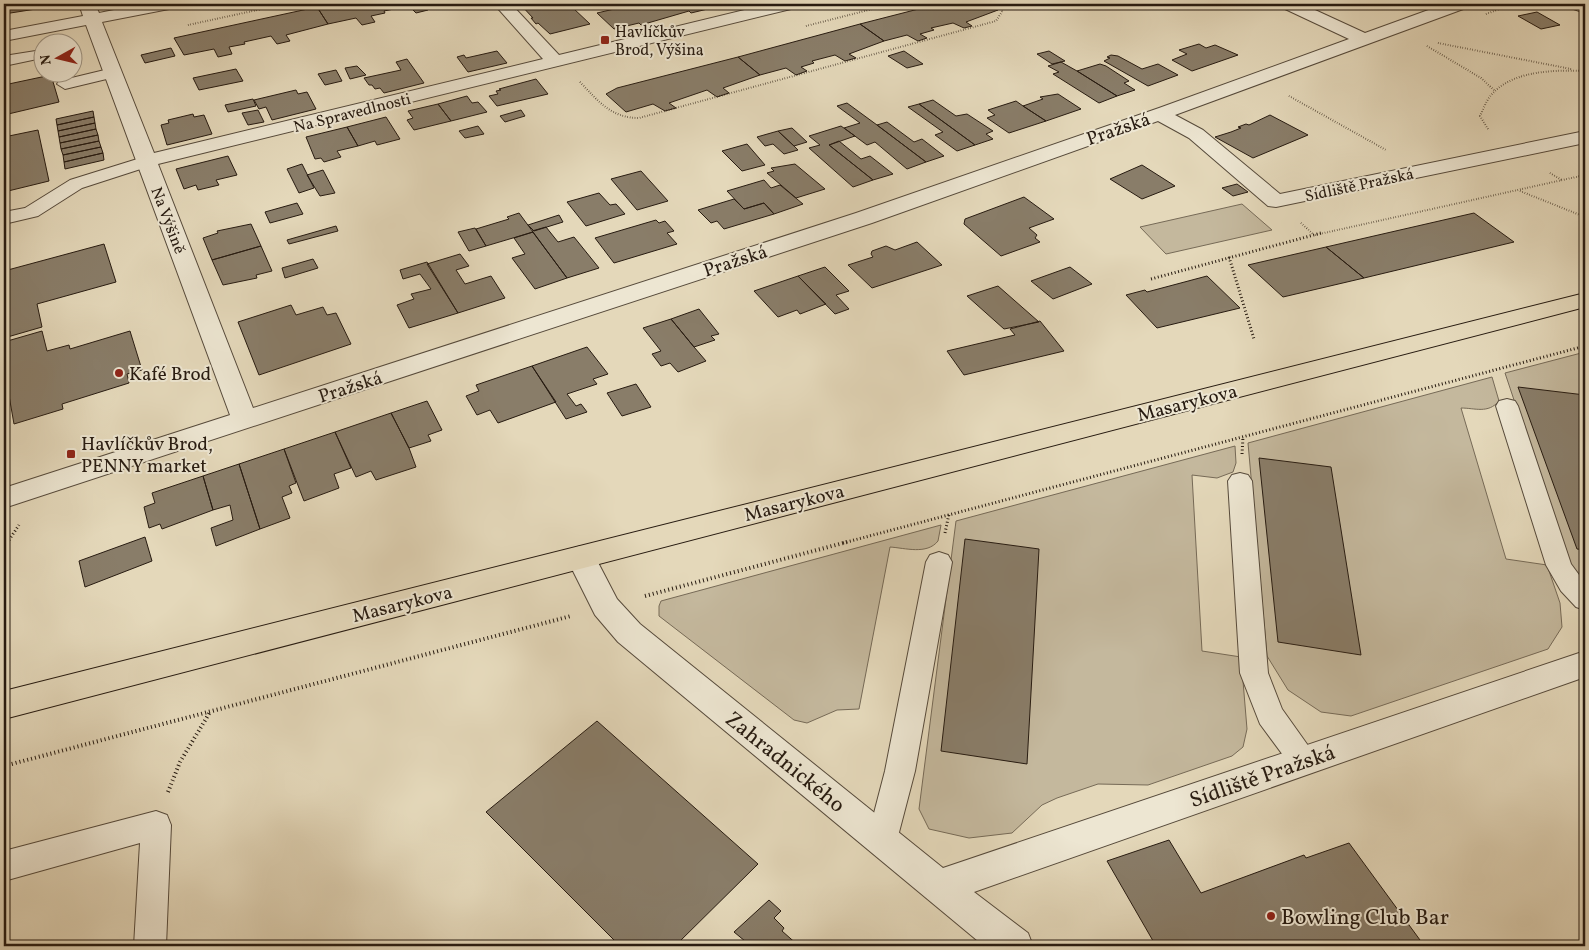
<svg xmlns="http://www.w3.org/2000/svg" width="1589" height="950" viewBox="0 0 1589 950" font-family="Vollkorn,serif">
	<rect width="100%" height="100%" fill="#e4d8ba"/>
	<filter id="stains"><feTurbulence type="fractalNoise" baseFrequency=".004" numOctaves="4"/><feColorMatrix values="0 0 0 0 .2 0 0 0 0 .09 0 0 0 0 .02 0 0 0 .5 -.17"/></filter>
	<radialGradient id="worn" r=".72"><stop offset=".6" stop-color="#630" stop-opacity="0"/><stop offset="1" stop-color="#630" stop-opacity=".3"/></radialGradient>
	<!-- green -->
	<path fill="#c4b89d" stroke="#766a57" d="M1242,204L1272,230L1166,254L1140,227Z
		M1585,352V584L1567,559L1505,373Z
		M1492,377L1499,401C1488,414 1475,408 1461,408L1506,559L1547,565L1560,603L1562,627L1548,649L1351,716L1321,712L1288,690L1267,656L1248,443Z
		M1235,446L1236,463L1233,472L1217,478L1192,475L1202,651L1241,657L1247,729L1243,747L1232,756L1148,785L1098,784L1057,798L1042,805L1012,833L969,838L929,829L919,809L956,521Z
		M941,525L938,541C927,555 905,548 890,547L859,709L837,710L807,723L794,720L659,616V606L661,601Z"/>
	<!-- building -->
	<path fill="#897d69" stroke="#271b11" d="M4,4H36V9L4,14V17Z
		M329,4H428L423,5L428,10L416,13L409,6L384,11L385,13L371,16L375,22L362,25L356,18L328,24L317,7Z
		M520,4H591L573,8L590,24L550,34L538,23L536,24L531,18H533Z
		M636,4H719L714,5L716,7L691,13L689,11L641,25L639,23L614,29L597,13Z
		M938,4H987L998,10L966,22L972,26L964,28L953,23L931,28L934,30L920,34L927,38L918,41L907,35L884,41L860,24Z
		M317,7L328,24L286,35L290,41L277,44L271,36L244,42L245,44L229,47L232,54L218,57L214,49L184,55L174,38Z
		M1537,12L1560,25L1541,29L1518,16Z
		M860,24L884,41L849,54L856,58L845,61L835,55L812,61L814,63L801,67L807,71L796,75L786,68L760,75L738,57Z
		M1199,44L1206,48L1215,45L1238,55L1192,71L1172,60L1187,54L1179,50Z
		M171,48L175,56L145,63L141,55Z
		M497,51L507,63L468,72L457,57L464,55L466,58Z
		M904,51L923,64L907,68L888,56Z
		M1049,51L1065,61L1052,64L1037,54Z
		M1111,55L1118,56L1142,69L1158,64L1178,75L1148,86L1104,61L1110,58L1107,57Z
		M738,57L760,75L723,88L729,93L717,97L707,90L669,103L676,108L665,111L653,104L626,112L606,94L617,88Z
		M407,59L424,83L384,93L380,88L375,89L372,85H369L364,78L401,70L396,62Z
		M1061,62L1077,71L1117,96L1099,103L1053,74L1059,72L1048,66Z
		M1100,64L1106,66L1129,81L1124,83L1135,90L1117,96L1077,71Z
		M357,66L366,75L350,79L345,68Z
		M236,69L243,81L199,90L193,78Z
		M336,70L342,81L325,85L318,74Z
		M51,75L59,102L4,115V85Z
		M536,79L548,94L497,106L489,96L498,94L496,91L501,90L499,89Z
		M296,90L298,94L307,92L316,109L272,120L266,107L259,109L254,100Z
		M1058,94L1081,109L1046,121L1023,106L1043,99L1040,97Z
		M467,96L472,103L478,102L487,112L451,121L438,104Z
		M253,99L256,106L228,112L225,105Z
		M933,100L956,116L967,114L993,131L986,134L993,139L975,145L919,104Z
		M1016,101L1023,106L1046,121L1009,133L987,118L995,115L988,110Z
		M847,103L877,125L926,162L907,169L875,142L867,145L844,128L860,123L837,106Z
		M438,104L451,121L414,130L407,120L413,118L408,111Z
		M919,104L975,145L957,151L935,135L943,132L908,107Z
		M258,110L264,122L248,125L242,113Z
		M521,110L525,116L505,122L500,116Z
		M93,111L94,117L57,125L56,119Z
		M193,114L194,117L204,115L212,134L167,145L161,125L169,123L168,120Z
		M1270,115L1308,135L1253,158L1215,137L1231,132L1241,128L1238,127L1246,124L1249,125Z
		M94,117L95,123L58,131L57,125Z
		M386,117L400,139L377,145L375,141L358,146L347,127Z
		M887,122L914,142L922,139L944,156L926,162L877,125Z
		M95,123L96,129L59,137L58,131Z
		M478,126L484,134L465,138L459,131Z
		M841,126L855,136L829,145L873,180L853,187L809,148L820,145L809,136Z
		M347,127L358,146L337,151L341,157L324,162L321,158L315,159L306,137Z
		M792,128L807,142L794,146L778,131Z
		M96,129L98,135L60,143L59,137Z
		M38,130L49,181L4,192V137Z
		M778,131L794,146L798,150L784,154L773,144L765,146L757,137Z
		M98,135L99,141L61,149L60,143Z
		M99,141L101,147L63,155L61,149Z
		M839,141L861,159L870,156L893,174L873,180L829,145Z
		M747,144L765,165L742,171L722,151Z
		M101,147L103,153L64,162L63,155Z
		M103,153L104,160L65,169L64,162Z
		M228,156L237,175L216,180L219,185L198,190L196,185L184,189L176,169Z
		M302,164L314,188L299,193L287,169Z
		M795,164L825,189L796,198L767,173L774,171L771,168Z
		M1142,165L1175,186L1142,199L1110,179Z
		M323,170L335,193L320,196L307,175Z
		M641,171L668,201L637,210L611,179Z
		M764,180L771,188L780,185L803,204L774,214L764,203L744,209L727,191Z
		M1237,184L1248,192L1233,196L1222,188Z
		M599,193L610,205L616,204L625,214L586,226L567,202Z
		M1024,197L1054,219L1029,228L1037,235L1035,238L1040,242L1001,256L964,224L965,219Z
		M734,199L744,209L764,203L774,214L724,229L717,221L711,223L698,210Z
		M297,203L303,214L270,223L265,212Z
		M519,213L533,232L486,246L476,229L509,219L507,217Z
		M1474,213L1514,242L1364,278L1326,247Z
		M559,215L563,222L534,231L528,225Z
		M656,220L659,223L665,221L674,231L667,233L677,244L614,263L595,238Z
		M251,224L261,246L212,260L203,238L218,233L217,231Z
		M336,226L338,231L289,244L287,240Z
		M546,227L558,242L574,237L599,268L567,278L532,231Z
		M475,228L486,246L469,251L458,232Z
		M533,232L567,278L535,289L512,258L525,254L514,238Z
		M917,242L942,265L872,288L848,265L873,257L871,254L872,251L886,246L895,250Z
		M104,244L116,282L37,304L42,327L4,338V271Z
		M261,246L272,271L256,275L257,278L223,285L212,260Z
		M1326,247L1364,278L1283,297L1248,265Z
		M460,254L469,266L456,270L465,284L491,276L505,298L458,313L427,264Z
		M313,259L318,268L285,278L282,268Z
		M427,262L458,313L409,328L397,305L414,299L411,294L431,289L420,274L403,279L400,270Z
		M825,267L849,291L836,295L849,309L835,314L798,276Z
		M1070,267L1092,284L1053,299L1031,281Z
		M798,276L826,304L800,314L797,310L778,317L754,291Z
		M1207,276L1240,308L1157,328L1126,295L1145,290L1147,292Z
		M998,286L1039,322L1004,329L967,296Z
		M291,305L296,315L323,307L327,315L336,313L351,344L259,375L238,322Z
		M699,309L719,334L711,336L715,340L694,347L671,319Z
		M671,319L694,347L706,361L678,372L670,363L661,366L652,354L661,351L643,328Z
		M1040,321L1064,351L964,375L947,351L1015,335L1010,329Z
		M42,331L47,351L69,345L70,349L130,331L142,370L127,374L129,383L62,404L63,409L14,424L4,367V342Z
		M587,347L608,374L593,379L597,384L567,394L576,406L581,404L587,412L566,419L532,366Z
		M532,366L556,402L498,423L490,410L477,415L466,396L479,391L476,385Z
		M636,384L651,407L622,416L607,393Z
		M1518,387L1585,395V550L1577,549Z
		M427,401L442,430L428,435L431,441L409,448L391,413Z
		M391,413L409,448L416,467L376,480L371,471L356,477L335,432Z
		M335,432L351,468L334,474L339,488L304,501L284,449Z
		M284,449L296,483L289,486L292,493L282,497L290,518L260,529L239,464Z
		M1259,458L1331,467L1361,655L1278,642Z
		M239,464L260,529L216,546L211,528L233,520L230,505L213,510L203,476Z
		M203,476L213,510L162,529L160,524L149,528L144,507L155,503L152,493Z
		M145,537L152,561L85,587L79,561Z
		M965,539L1039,549L1027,764L941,751Z
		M597,721L758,864L675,946H620L486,812Z
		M1169,840L1201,893L1304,855L1306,858L1349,843L1420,940L1418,941L1422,946H1156L1107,861Z
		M769,900L781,911L774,918L784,928L782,931L799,946H751L734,932Z"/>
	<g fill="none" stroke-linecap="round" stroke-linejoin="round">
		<defs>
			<path id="service" d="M42,50V58L4,66V56Z
				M113,68L119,70L121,73L119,76L65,89L57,84L59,81Z
				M147,156L153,157L156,161L153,165L82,188L38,216L4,224V212L25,208L70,180Z
				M1507,399L1515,401L1518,406L1571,564L1585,583V610L1576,607L1561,591L1546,565L1496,406L1499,401Z
				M1240,473L1248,475L1252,481L1268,673L1282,709L1319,761L1314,770L1304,774L1294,770L1260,724L1240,673L1228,481L1232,475Z
				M939,552L948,555L952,562L915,771L897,840L893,850L882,854L871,850L867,840L885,771L926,562L930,555Z
				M156,811L167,815L171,825L166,946H134L140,843L4,881V851Z"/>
			<path id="minor" d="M79,4H95L99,13L144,4H177L175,8L169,9L102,22L154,153L543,59L494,4H511L559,55L769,4H797L795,8L158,164L253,408L856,213L1159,108L1349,39L1283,8L1281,4H1302L1365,33L1445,4H1468L1466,8L1175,115L1203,130L1280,194L1585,131V143L1276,207L1268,206L1189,138L1158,121L872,223L4,508V488L230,415L86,25L4,41V31L83,16Z
				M1569,4H1585V13L1571,8Z
				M581,546L591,549L617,599L640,624L943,868L1585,651V677L974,892L1028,933L1033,946H984L618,642L595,615L566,557L571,549Z"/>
			<path id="primary" d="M1585,293V307L4,719V691Z"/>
		</defs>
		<!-- service casing -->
		<use href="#service" stroke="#564a3b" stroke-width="2"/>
		<!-- minor casing -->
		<use href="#minor" stroke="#564a3b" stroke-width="2"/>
		<!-- primary casing -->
		<use href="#primary" stroke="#271b11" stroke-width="2"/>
		<!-- path-far2 -->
		<path stroke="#271b11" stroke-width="2" stroke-dasharray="0.5 2" stroke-linecap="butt" d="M595,4L599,7L612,4
			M1486,14L1513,4
			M188,25L285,4
			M806,26L892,4
			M1438,43L1571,69
			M1427,46L1481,78L1495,91
			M580,82C598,101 611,118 639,118L996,21L1003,10L992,4
			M1289,96L1386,150
			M1488,129L1480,116C1484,108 1487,98 1494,92C1516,70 1556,70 1585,71
			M1550,173L1562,180
			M1520,191L1585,217
			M1301,223L1313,234
			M1315,235L1585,175"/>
		<!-- path-far1 -->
		<path stroke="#271b11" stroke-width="3" stroke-dasharray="1 2.5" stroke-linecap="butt" d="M1229,257L1254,339
			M1151,279L1321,233
			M1242,454L1243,437
			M945,533L949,514
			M7,543L19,525
			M843,543L1585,346"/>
		<!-- path -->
		<path stroke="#271b11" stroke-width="4" stroke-dasharray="1 3" stroke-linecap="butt" d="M4,547L8,542
			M645,596L847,542
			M4,766L571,616
			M168,792L180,762L210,712"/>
		<!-- service -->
		<use href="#service" fill="#ede6d2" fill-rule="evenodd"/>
		<!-- minor -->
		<use href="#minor" fill="#ede6d2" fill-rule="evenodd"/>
		<!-- primary -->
		<use href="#primary" fill="#e4d8ba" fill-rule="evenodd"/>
	</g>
	<!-- markers -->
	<g fill="#8f2418" stroke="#ede6d2" stroke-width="2">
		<rect x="600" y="35" width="10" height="10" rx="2.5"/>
		<circle cx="119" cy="373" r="5"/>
		<rect x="66" y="449" width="10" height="10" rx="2.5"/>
		<circle cx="1271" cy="916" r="5"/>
	</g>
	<g text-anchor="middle" stroke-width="4" stroke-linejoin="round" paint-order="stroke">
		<!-- far-poi labels -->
		<g font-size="16" fill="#271b11" stroke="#ede6d2" text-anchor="start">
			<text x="615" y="37">Havlíčkův<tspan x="615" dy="18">Brod, Výšina</tspan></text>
		</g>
		<!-- far-street labels -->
		<g font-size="16" fill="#271b11" stroke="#ede6d2">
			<text transform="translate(352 112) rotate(-14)" y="6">Na Spravedlnosti</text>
			<text transform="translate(1359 184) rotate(-12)" y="6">Sídliště Pražská</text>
			<text transform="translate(169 220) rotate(69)" y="6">Na Výšině</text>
		</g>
		<!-- street labels -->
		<g font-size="19" fill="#271b11" stroke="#ede6d2">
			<text transform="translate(1118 128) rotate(-19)" y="7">Pražská</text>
			<text transform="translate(735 260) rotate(-18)" y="7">Pražská</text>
			<text transform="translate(350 386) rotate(-18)" y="7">Pražská</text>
			<text transform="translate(1187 402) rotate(-14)" y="7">Masarykova</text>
			<text transform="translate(794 502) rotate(-14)" y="7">Masarykova</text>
			<text transform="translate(402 603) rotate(-14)" y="7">Masarykova</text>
		</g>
		<!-- poi labels -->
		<g font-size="19" fill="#271b11" stroke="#ede6d2" text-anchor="start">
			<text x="129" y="380">Kafé Brod</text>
			<text x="81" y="450">Havlíčkův Brod,<tspan x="81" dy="22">PENNY market</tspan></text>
		</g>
		<!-- near-street labels -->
		<g font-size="22" fill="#271b11" stroke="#ede6d2">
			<text transform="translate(786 761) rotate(39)" y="8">Zahradnického</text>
			<text transform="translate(1262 775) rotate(-19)" y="8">Sídliště Pražská</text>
		</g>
		<!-- near-poi labels -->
		<g font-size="22" fill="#271b11" stroke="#ede6d2" text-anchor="start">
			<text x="1281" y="924">Bowling Club Bar</text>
		</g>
	</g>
	<!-- margin -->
	<rect width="1589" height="950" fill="none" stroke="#e4d8ba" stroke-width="20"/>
	<rect x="5" y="5" width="1579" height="940" fill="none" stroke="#271b11" stroke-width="2.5"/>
	<rect x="10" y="10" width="1569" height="930" fill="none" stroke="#271b11"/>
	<!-- north arrow -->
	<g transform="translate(58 58) rotate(262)"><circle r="24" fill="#ede6d2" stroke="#9e9585"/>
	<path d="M0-4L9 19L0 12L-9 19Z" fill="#8f2418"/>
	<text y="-8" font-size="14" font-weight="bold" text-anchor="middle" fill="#271b11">N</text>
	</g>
	<rect width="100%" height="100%" filter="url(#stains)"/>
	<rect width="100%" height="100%" fill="url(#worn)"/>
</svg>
